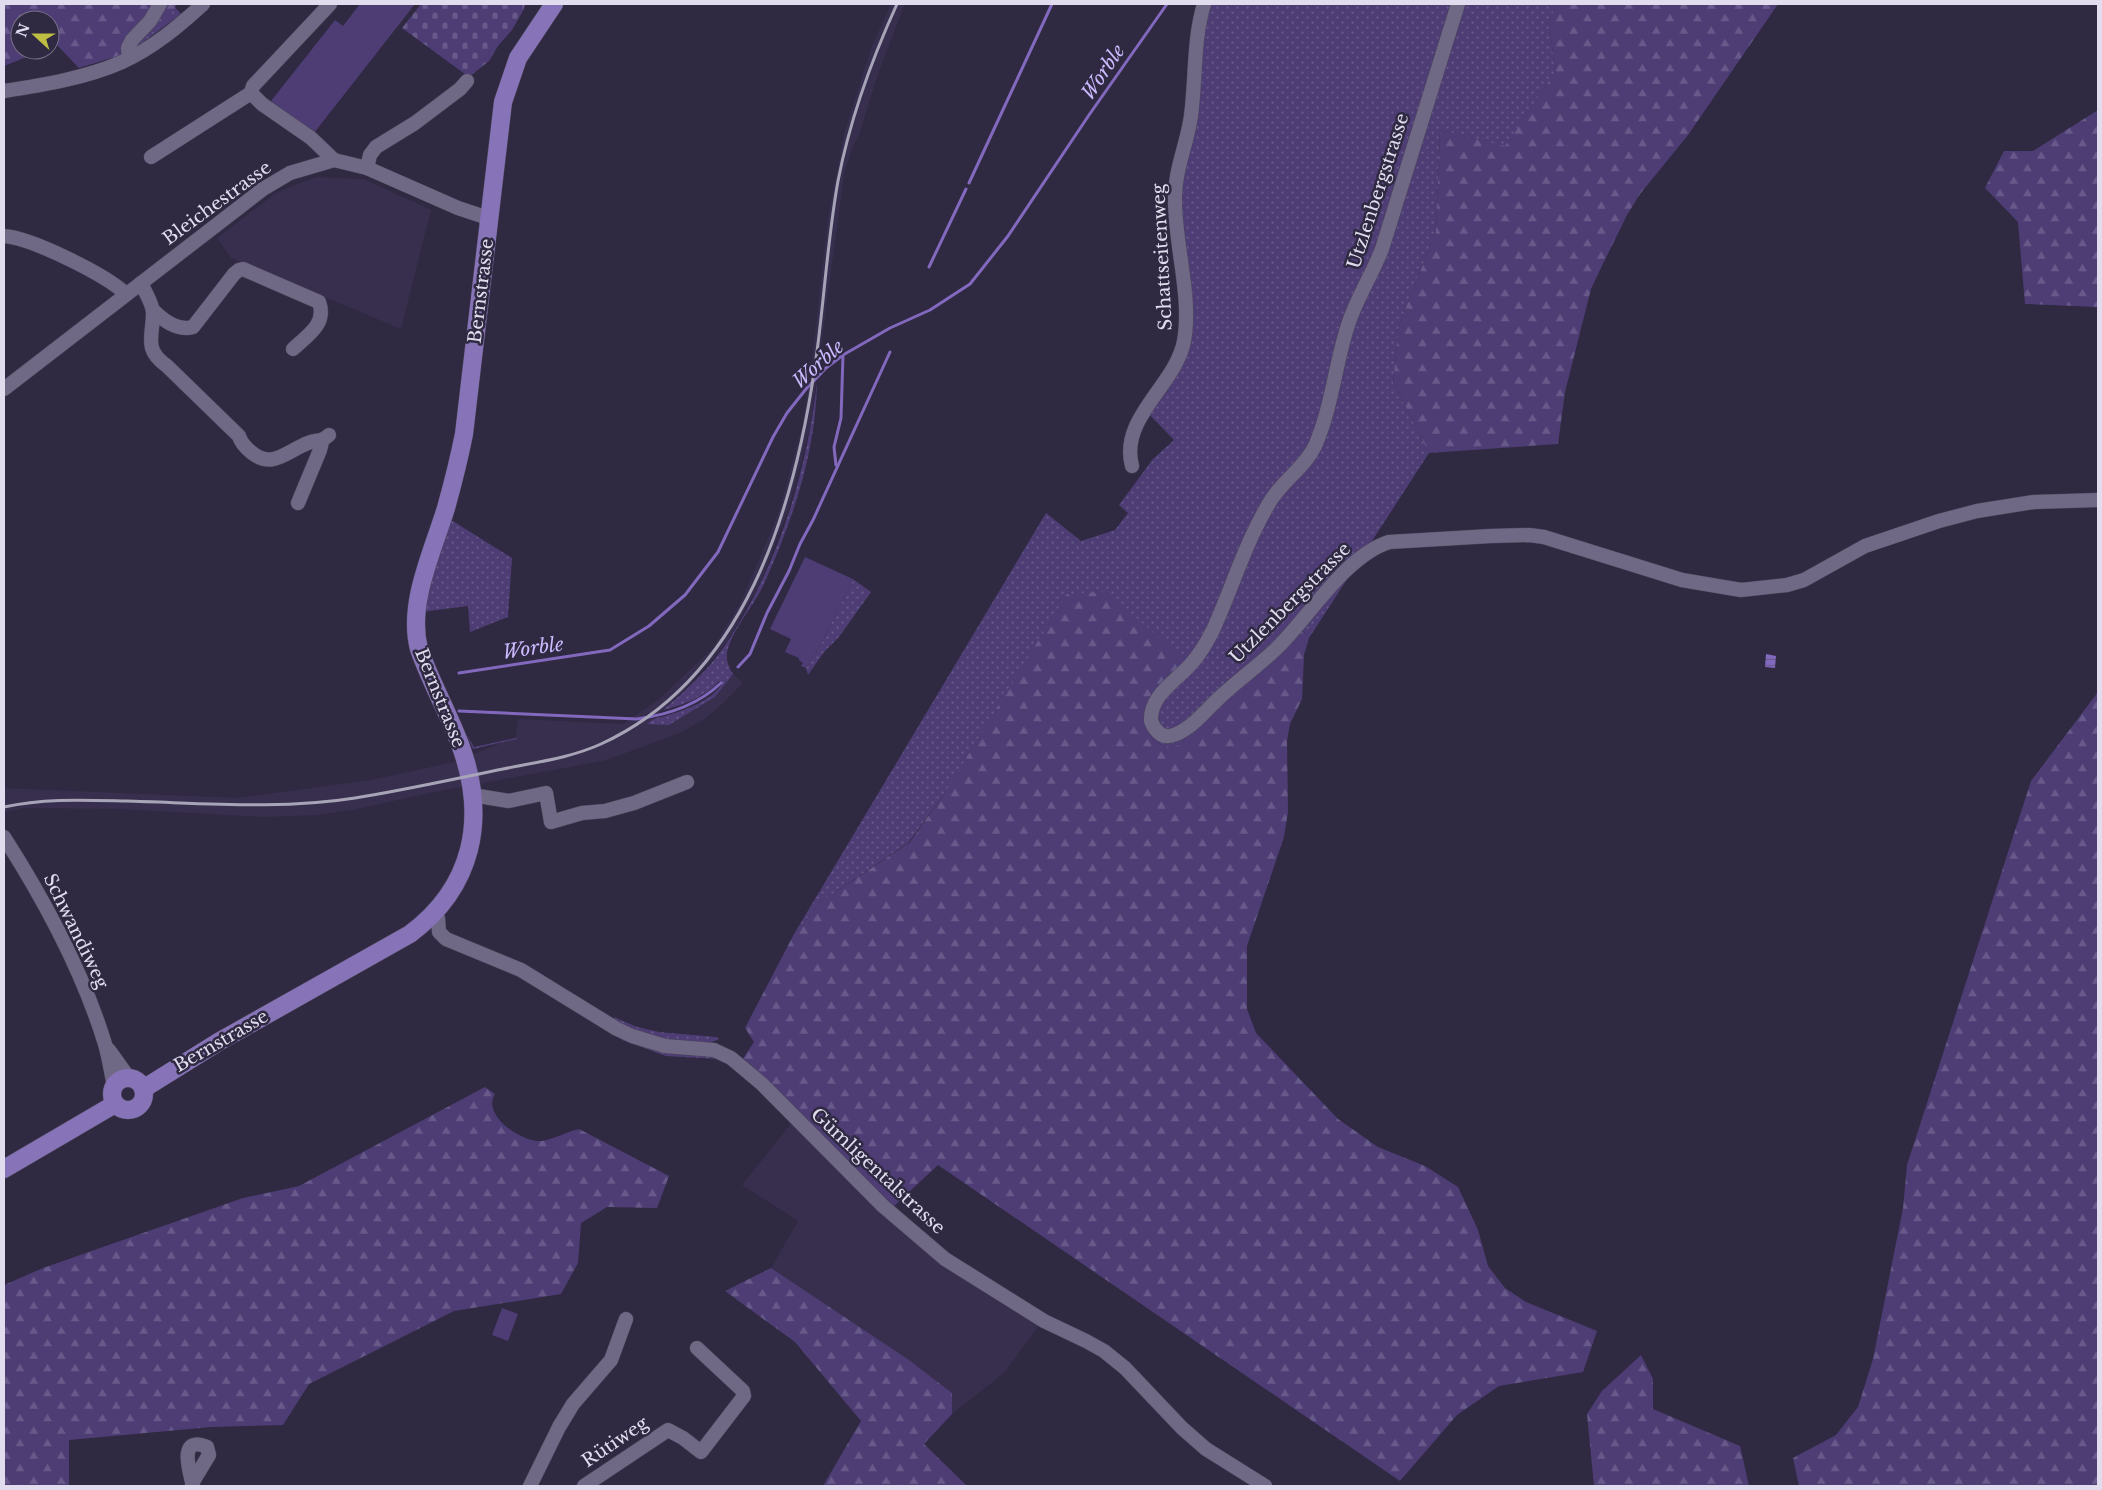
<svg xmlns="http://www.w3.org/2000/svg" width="2102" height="1490" viewBox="0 0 2102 1490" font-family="'Libre Baskerville',serif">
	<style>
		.built { fill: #382f4f }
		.grass { fill: url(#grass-dots) }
		.forest { fill: url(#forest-firs) }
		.cemetery { fill: url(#cemetery-stones) }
		.pitch { fill: #4e3d75 }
		.water { fill: url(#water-rules) }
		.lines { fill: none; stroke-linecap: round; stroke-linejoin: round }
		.stream { stroke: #8269be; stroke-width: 3 }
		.minor-casing { stroke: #4c465b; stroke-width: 15 }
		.major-casing { stroke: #4c465b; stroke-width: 19 }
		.minor { stroke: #706986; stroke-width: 14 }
		.major { stroke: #8773b7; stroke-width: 18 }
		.rail { stroke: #a8a4b7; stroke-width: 3 }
		.labels { text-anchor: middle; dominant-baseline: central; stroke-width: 5; stroke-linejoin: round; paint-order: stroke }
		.street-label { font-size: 18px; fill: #e1ddee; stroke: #2f2942 }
		.water-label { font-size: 19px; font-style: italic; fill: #cbbafe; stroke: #2f2942 }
	</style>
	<defs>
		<pattern id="grass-dots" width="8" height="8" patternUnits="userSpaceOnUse" patternTransform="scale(1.25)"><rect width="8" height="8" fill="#4e3d75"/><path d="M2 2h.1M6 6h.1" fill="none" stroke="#675989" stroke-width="1.8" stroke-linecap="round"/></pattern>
		<pattern id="forest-firs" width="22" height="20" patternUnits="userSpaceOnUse" patternTransform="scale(1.25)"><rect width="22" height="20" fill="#4e3d75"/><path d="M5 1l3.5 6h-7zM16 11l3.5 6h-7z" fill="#675989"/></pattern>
		<pattern id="cemetery-stones" width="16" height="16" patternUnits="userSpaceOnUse" patternTransform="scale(1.25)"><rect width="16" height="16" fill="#4e3d75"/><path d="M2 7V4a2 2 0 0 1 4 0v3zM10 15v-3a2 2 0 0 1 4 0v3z" fill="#675989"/></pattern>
		<pattern id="water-rules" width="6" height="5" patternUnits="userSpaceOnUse" patternTransform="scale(1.25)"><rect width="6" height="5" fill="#8269be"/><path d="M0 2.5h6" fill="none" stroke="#69598e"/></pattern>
	</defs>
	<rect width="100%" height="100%" fill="#2f2942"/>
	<g class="built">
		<polygon points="891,4 905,4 879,71 859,135 852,148 844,174 810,428 789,508 760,583 727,642 687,688 648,723 669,725 715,697 733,674 743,683 717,709 703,720 682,732 607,760 430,793 352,810 316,815 264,817 117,809 24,808 4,812 4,788 238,798 371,780 454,762 516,737 518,719 623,724 658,700 712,649 741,602 779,512 802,427 810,380 828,219 844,134 872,46"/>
		<polygon points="316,177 364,179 431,210 401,329 231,258 217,238 277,192"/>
		<polygon points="793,1121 837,1169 1040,1324 1004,1373 952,1414 951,1392 909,1360 771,1268 798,1221 742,1185"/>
	</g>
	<g class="grass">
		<polygon points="165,4 172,4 181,14 134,49"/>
		<polygon points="1204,4 1558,4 1549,20 1555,72 1505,147 1440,130 1436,232 1399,325 1393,382 1429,453 1309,638 1301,628 1179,745 1167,748 1152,739 1143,716 1161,691 946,791 909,842 821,902 794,934 1046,513 1081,541 1115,530 1128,513 1119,505 1153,459 1174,440 1145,410 1183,348 1176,220"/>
		<path d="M817,382C816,453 792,522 763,586C753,607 731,631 727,653C726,661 729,668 733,674L715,697L669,725L647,724C654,717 660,718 668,715C686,710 712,700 722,684L719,681C707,696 681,706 663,710C687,690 711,667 728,641C778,565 807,472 817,382Z"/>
		<polygon points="451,520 512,558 508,617 470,632 468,606 421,612"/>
		<polygon points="853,579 871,592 839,637 824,652 808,675 806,668 821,644"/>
		<polygon points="467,735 474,747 516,738 517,739 473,749"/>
		<path d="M614,1017L637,1027L659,1032L716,1037L719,1039C701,1049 657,1039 638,1033C629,1030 621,1024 614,1019Z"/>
		<polygon points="621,1038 705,1054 719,1059 666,1056 622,1040"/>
	</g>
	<g class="forest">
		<polygon points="4,4 153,4 146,19 123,45 121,55 79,68 57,45 50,48 50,20 20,20 20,50 44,50 4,66"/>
		<polygon points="167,4 177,4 166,22 146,37"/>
		<polygon points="1558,4 1778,4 1688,135 1640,194 1627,215 1599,272 1591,289 1565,392 1558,444 1429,453 1393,382 1399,325 1436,232 1440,130 1505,146 1555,72 1549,20"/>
		<polygon points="2098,110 2098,307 2025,304 2018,222 1985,188 2004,151 2033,151"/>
		<polygon points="1106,592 1191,665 1161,691 1143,716 1152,739 1167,748 1179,745 1300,627 1309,638 1304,655 1302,699 1290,724 1287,741 1288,812 1284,837 1247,946 1247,1009 1256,1033 1338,1119 1378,1147 1425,1166 1458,1187 1478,1230 1488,1266 1505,1288 1526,1302 1597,1331 1583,1372 1499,1386 1457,1415 1400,1481 938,1165 894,1206 742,1060 754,1042 745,1028 794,934 821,902 910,842 946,791 1067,594"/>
		<polygon points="2098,692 2098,1486 1799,1486 1793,1458 1836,1435 1858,1407 1873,1359 1903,1208 1907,1165 2031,781"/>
		<path d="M485,1087L495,1094C481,1115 522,1143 542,1141C554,1139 567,1132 579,1129L669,1176L657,1208L607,1207L581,1223L578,1263L561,1294L454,1311L309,1384L283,1425L211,1427L69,1440V1486H4V1285L43,1268L243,1198L299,1186Z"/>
		<polygon points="771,1268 909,1360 952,1393 952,1414 924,1444 967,1486 823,1486 861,1421 795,1342 725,1291"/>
		<polygon points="1641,1355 1653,1379 1653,1409 1740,1446 1749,1486 1594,1486 1587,1414 1602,1391"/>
	</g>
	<polygon class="cemetery" points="421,4 525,4 524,9 512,30 498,46 489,61 469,77 402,28"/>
	<g class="pitch">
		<polygon points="360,4 415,4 314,133 271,101 335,20 343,26"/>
		<polygon points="805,557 853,579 821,644 806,668 801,666 803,663 799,660 799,658 785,652 791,639 770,629"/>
		<polygon points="502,1308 518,1314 508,1341 492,1335"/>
	</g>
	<polygon class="water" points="1766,654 1776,656 1775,668 1765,667"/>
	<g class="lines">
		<g class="stream">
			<polyline points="969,183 1052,4"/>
			<polyline points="929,267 966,189"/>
			<polyline points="836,465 834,447 841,418 843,355"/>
			<polyline points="738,667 750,654 767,613 789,571 800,544 813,520 890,352"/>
			<polyline points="459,673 610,650 649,626 685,595 718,552 773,437 787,413 806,389 826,368 843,355 890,328 930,310 970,284 1008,236 1089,115 1167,4"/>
			<path d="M459,711L637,719C667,715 698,705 721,683"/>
		</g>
		<g class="minor-casing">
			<g id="minor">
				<polyline points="330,4 253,86 251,93 262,104 311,138 334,160"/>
				<path d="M1458,4L1382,249C1372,275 1356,299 1348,325C1335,365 1332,407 1315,446C1304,469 1280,482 1268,505C1245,544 1232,588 1213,630C1207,642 1200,654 1191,664C1175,682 1150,695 1151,721C1154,729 1161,738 1170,736C1189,732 1205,711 1218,699C1237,681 1258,666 1276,649C1309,617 1345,556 1389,542L1491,536L1529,535L1544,537L1682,580L1741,590L1787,585L1804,580L1865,546L1939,521L1977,511L2034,502L2098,500"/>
				<polyline points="129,58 128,48 132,40 150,21 160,4"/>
				<path d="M4,91C43,85 86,78 122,62C153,48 179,26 203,4"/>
				<polyline points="151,157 251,93"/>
				<polyline points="367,168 370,155 376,147 415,123 460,89 467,81"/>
				<path d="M4,236C32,238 106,275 126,294"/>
				<path d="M141,283C145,292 153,304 153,313C153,337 143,349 167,366L239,436C241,443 245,447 251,452C272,470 287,451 308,443C318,439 320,443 329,435"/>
				<path d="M154,311C164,321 178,331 193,327L234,274L239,270L243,269L319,302C327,324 308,335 293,349"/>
				<polyline points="4,389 263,189 290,173 334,160 367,168 458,208 491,219"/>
				<path d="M1132,466C1119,418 1176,385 1184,341C1192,298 1175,245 1175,201C1174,171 1187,145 1191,116C1196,79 1193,41 1204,4"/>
				<polyline points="298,503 320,450 322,442"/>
				<polyline points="472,795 509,801 546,793 551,822 582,813 605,811 634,803 687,782"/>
				<path d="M4,837C45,901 83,972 105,1044C109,1058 111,1072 114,1086"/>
				<polyline points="435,913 438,918 439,932 446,939 521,970 617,1029 632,1036 665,1046 714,1050 731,1058 762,1084 883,1206 945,1259 1044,1321 1086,1341 1104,1351 1125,1368 1182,1428 1206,1449 1265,1486"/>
				<polyline points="109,1050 129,1078"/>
				<path d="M192,1483L209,1455L207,1447C177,1434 190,1473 193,1486"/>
				<polyline points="530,1486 559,1427 573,1404 611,1360 626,1319"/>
				<polyline points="584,1486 668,1430 683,1438 701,1452 744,1396 743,1391 697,1348"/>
			</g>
		</g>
		<g class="major-casing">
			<g id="major">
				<circle cx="128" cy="1094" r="16"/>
				<path d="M143,1089L220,1041L410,934C473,887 487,819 461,747C449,714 431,683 419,649C407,604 433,551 446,508C453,483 459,459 464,434L503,102L518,58L554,4"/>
				<polyline points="4,1169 115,1104"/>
			</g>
		</g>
		<use href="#minor" class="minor"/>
		<use href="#major" class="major"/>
		<path class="rail" d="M4,807C44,798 85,800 126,801C202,803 280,810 355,798C405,790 454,779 503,769C537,762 570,758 601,744C745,678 794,510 815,366C824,305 827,242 838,181C850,119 871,61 897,4"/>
	</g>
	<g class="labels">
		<g class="street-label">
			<text transform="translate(1378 191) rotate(-72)">Utzlenbergstrasse</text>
			<text transform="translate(217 203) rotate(-36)">Bleichestrasse</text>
			<text transform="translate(1162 257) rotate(-93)">Schattseitenweg</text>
			<text transform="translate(481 291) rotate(-83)">Bernstrasse</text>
			<text transform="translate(1290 603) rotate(-45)">Utzlenbergstrasse</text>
			<text transform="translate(440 698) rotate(68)">Bernstrasse</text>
			<text transform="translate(76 931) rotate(64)">Schwandiweg</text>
			<text transform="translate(221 1041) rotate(-30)">Bernstrasse</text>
			<text transform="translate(878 1171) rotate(43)">Gümligentalstrasse</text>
			<text transform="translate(615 1442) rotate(-34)">Rütiweg</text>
		</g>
		<g class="water-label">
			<text transform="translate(1103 72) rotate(-56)">Worble</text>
			<text transform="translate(818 364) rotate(-42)">Worble</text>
			<text transform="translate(533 648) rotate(-8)">Worble</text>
		</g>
	</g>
	<rect width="2102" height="1490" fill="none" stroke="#e1ddee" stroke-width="10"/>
	<g transform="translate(35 35) rotate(291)"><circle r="24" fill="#2f2942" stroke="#767187"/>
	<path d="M0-4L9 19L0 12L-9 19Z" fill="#bebf42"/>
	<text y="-8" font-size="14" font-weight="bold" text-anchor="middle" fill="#e1ddee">N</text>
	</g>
</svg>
